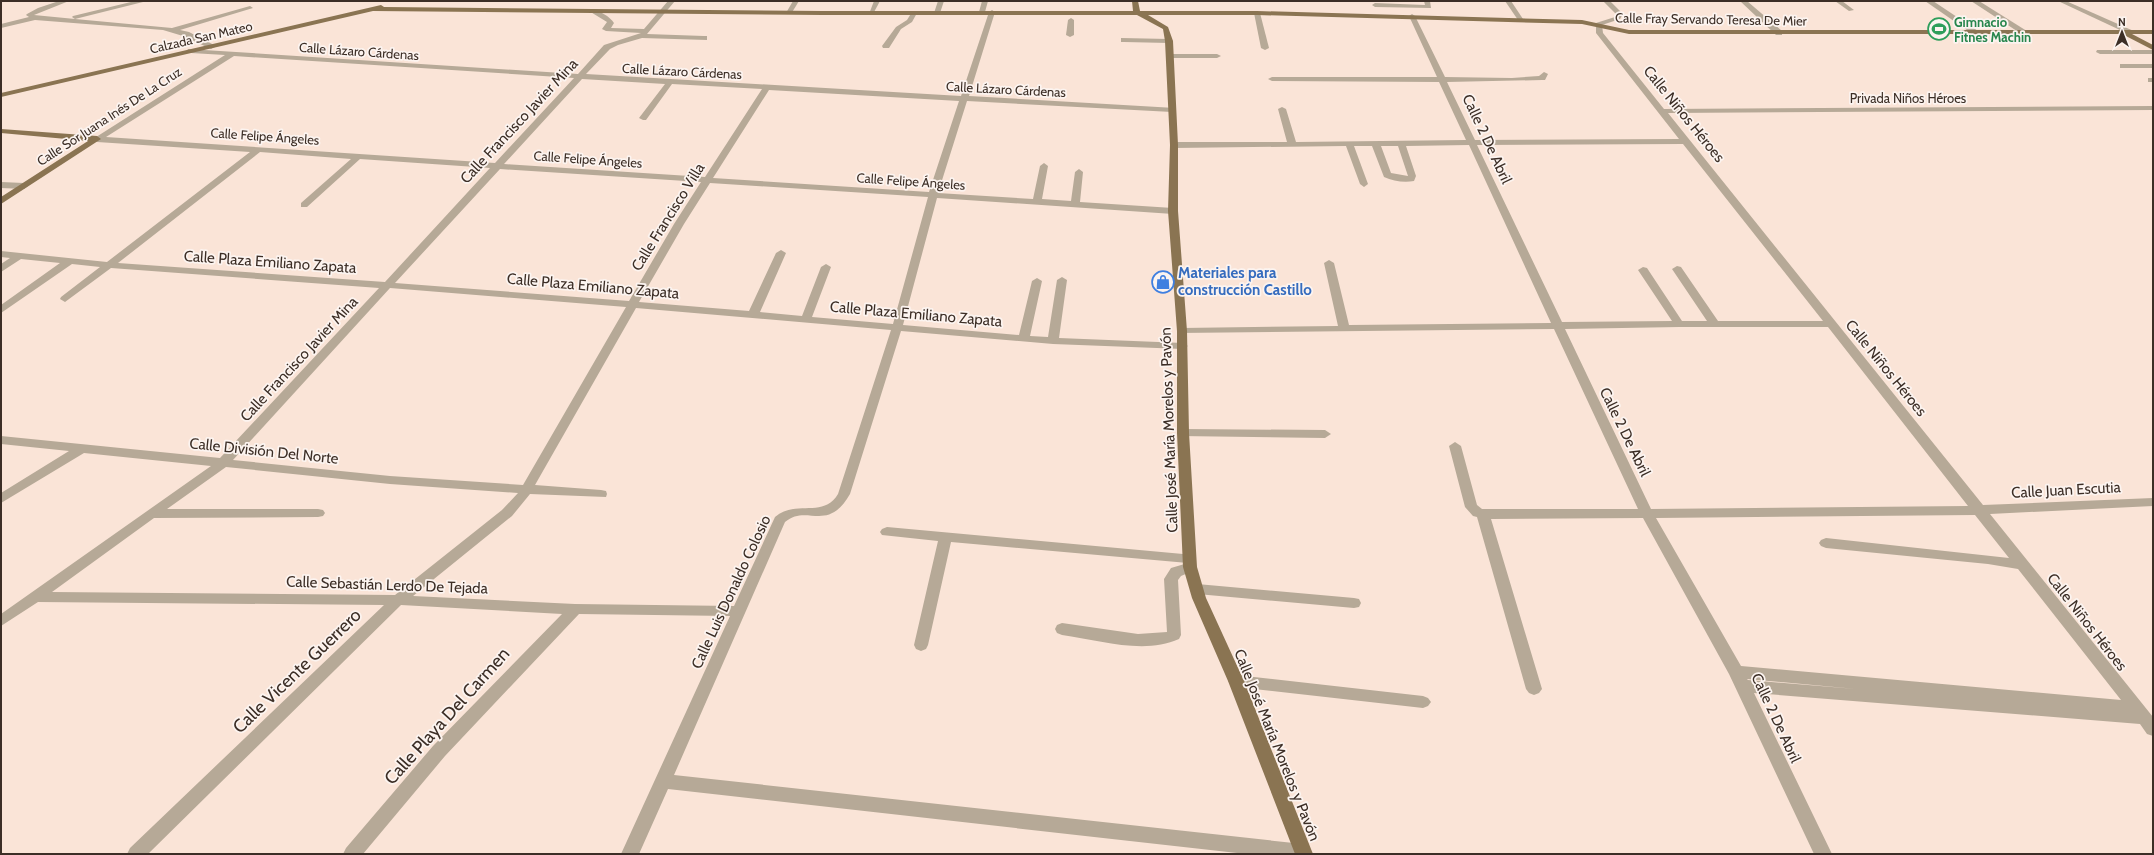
<svg xmlns="http://www.w3.org/2000/svg" width="2154" height="855" viewBox="0 0 2154 855" font-family="Cabin,sans-serif">
	<style>
		.lines { fill: none; stroke-linecap: round; stroke-linejoin: round }
		.minor { fill: #b6a997; fill-rule: evenodd }
		.major { fill: #8a7452; fill-rule: evenodd }
		.labels { text-anchor: middle; dominant-baseline: central; stroke-width: 3.5; stroke-linejoin: round; paint-order: stroke }
		.far-street-label { font-size: 13px; fill: #3c2e26; stroke: #fcf4f0 }
		.far-leisure-label { font-size: 13px; font-weight: bold; fill: #27864d; stroke: #fcf4f0; text-anchor: start }
		.street-label { font-size: 15px; fill: #3c2e26; stroke: #fcf4f0 }
		.shop-label { font-size: 15px; font-weight: bold; fill: #366cbe; stroke: #fcf4f0; text-anchor: start }
		.near-street-label { font-size: 18px; fill: #3c2e26; stroke: #fcf4f0 }
	</style>
	<rect width="100%" height="100%" fill="#fae4d7"/>
	<g class="lines">
		<g class="minor">
			<polygon points="59,1 69,1 34,15 75,19 72,17 73,16 135,1 147,1 75,19 172,28 250,6 253,8 180,30 189,32 214,45 215,47 211,49 183,36 163,30 35,20 1,28 1,24 29,17 26,15 27,14 38,8"/>
			<path d="M668,1H675L647,34L704,36H707V40L642,38L618,45L610,49L586,74L961,96L989,12L992,10L995,12L969,96L1175,108V112H1172L967,101L938,193L1033,199L1040,166L1044,163L1048,166L1042,199L1071,201L1075,172L1079,169L1083,172L1080,202L1173,208L1178,211L1173,214L937,198L903,325L1019,335L1032,281L1037,278L1042,281L1030,336L1048,337L1057,280L1062,277L1067,280L1059,338L1183,343L1188,346L1183,349L1053,344L901,331L850,494C827,534 807,503 785,522L674,775L1303,844L1309,846L1311,854H1246L668,789L639,854H621L730,616L579,614L445,756L363,854H343L346,848L433,746L562,614L401,605L148,854H127L130,848L384,605L38,602L1,626V614L211,466L84,453L1,503V493L69,451L1,444V436L220,458L379,288L111,268L65,302L60,299L61,297L100,267L72,264L1,313V305L60,263L21,259L1,272V264L10,258L1,257V251L107,262L250,152L97,142L93,139L225,55L191,53L187,51L188,49L578,74L604,45L641,33L606,31L602,29L607,22L589,11V9C596,8 611,17 614,23L611,28L644,29ZM234,56L574,78L495,163L106,137ZM582,79L665,84L639,118L643,120H646L672,84L762,89L705,177L504,164ZM769,90L959,101L929,192L713,178ZM260,152L351,159L301,203V207H307L360,159L490,168L385,282L118,263ZM500,169L701,182L674,224L629,301L395,283ZM710,183L928,197L893,324L812,317L831,267L826,264L821,267L802,316L760,312L786,253L781,250L776,253L749,311L639,302L684,224ZM390,288L626,307L523,485L390,476L233,460ZM636,308L891,330L838,494C823,519 796,499 775,517L734,606L575,604L413,596L512,516L530,494L606,497L607,494L606,491L601,490L535,485ZM226,467L390,484L518,493L502,510L395,595L52,592L154,518L318,517L323,516L325,513L323,510L318,509H167Z"/>
			<polygon points="793,1 799,1 791,14 787,14 786,13"/>
			<polygon points="874,1 880,1 873,14 869,14"/>
			<polygon points="938,1 944,1 940,13 937,15 934,13"/>
			<polygon points="982,1 988,1 985,12 982,14 979,12"/>
			<polygon points="1424,1 1430,1 1431,8 1375,7 1372,5 1375,3 1425,5"/>
			<polygon points="1505,1 1511,1 1523,19 1522,20 1518,20"/>
			<path d="M1603,1H1610L1623,14L1620,19L1602,25L1603,33L1664,109L2153,106V110L1668,113L1983,505L2153,498V506L1990,514L2153,717V736L2147,734L2140,724L1754,693L1832,854H1814L1729,674L1643,518L1491,519L1542,689L1539,693L1534,695L1529,693L1526,689L1477,517L1473,516L1465,507L1449,446L1455,442L1461,446L1477,505L1482,509H1638L1554,329L1178,333L1177,331L1182,328L1338,326L1324,263L1329,260L1334,263L1349,325L1551,323L1469,145L1406,146L1416,176L1414,181C1404,183 1393,181 1384,177L1372,146H1354L1368,184L1364,187L1360,184L1346,146L1174,148L1170,145L1174,142H1287L1278,109L1282,107L1286,109L1296,142L1466,140L1439,82L1272,81L1268,79L1272,77H1437L1409,16L1412,14L1415,16L1445,77L1512,78L1539,76L1544,72L1548,74L1545,80H1542L1447,82L1475,140L1679,139L1596,33V23L1615,17L1616,14ZM1683,144L1823,321H1718L1681,267L1677,266L1672,269L1707,321H1682L1647,268L1643,267L1638,270L1672,321L1562,322L1477,145ZM1381,146H1398L1408,176L1391,173ZM1679,327H1828L1968,506L1651,509L1565,329ZM1975,515L2009,558L1826,538L1821,540L1819,543L1821,546L1826,548L1988,564L2018,569L2121,700L1741,666L1656,518ZM1747,679L1856,689L1748,680Z"/>
			<polygon points="1740,1 1747,1 1782,31 1782,35 1776,35"/>
			<polygon points="1835,1 1842,1 1854,10 1849,11"/>
			<polygon points="1925,1 1933,1 1981,33 1974,35"/>
			<polygon points="1971,1 1979,1 2030,33 2023,35"/>
			<polygon points="2058,1 2066,1 2136,32 2132,34 2120,30"/>
			<polygon points="1257,11 1260,13 1269,48 1265,50 1261,48 1254,13"/>
			<polygon points="912,12 917,13 912,22 901,29 889,48 883,48 882,46 896,27 907,20"/>
			<polygon points="1071,18 1074,20 1074,35 1070,37 1066,35 1068,20"/>
			<polygon points="1121,38 1169,39 1173,41 1169,43 1124,42 1121,42"/>
			<polygon points="2097,50 2153,50 2153,54 2100,54 2096,52"/>
			<polygon points="1167,54 1217,54 1221,56 1217,58 1167,58"/>
			<rect x="2120" y="64" width="33" height="4"/>
			<rect x="2148" y="78" width="5" height="4"/>
			<polygon points="1,182 24,183 28,186 24,189 1,188"/>
			<polygon points="1183,429 1325,430 1331,434 1325,438 1179,436 1177,433"/>
			<path d="M887,527L1194,555L1196,558L1191,562L1195,564L1197,567L1195,570L1181,576L1178,580L1181,635L1179,639C1144,655 1099,640 1062,635L1057,633L1055,629L1057,625L1062,623L1138,634L1167,632L1164,579L1171,568L1188,563L951,542L928,645L926,649L921,651L916,649L914,645L938,541L882,535L880,532L882,529Z"/>
			<polygon points="1197,584 1354,598 1359,599 1361,603 1359,607 1354,608 1197,594 1192,593 1190,589 1192,585"/>
			<polygon points="1236,675 1423,696 1428,698 1431,702 1428,706 1423,708 1236,687 1231,685 1228,681 1231,677"/>
		</g>
		<g class="major">
			<polygon points="1132,1 1138,1 1140,11 1257,11 1582,20 1629,30 2153,30 2153,34 2132,34 2153,45 2153,50 2122,34 1629,34 1582,24 1257,15 1148,15 1168,27 1173,41 1178,145 1178,211 1187,331 1189,433 1197,567 1206,598 1244,681 1313,854 1295,854 1228,681 1192,598 1183,567 1177,433 1177,331 1168,211 1170,145 1165,41 1163,29 1137,15 823,15 373,11 1,97 1,93 381,5 384,7 823,11 1133,11"/>
			<polygon points="1,129 97,136 101,139 1,204 1,197 88,141 1,133"/>
		</g>
	</g>
	<defs>
		<g id="stadium-ring" transform="scale(1.15)"><circle r="9.5" fill="#fcf4f0" stroke="#2e9e5b" stroke-width="1.5"/><path d="M0-5a6.5 5 0 1 0 0 10a6.5 5 0 1 0 0-10ZM-3.5-1.8h7v3.6h-7Z" fill="#2e9e5b"/></g>
		<g id="shop-ring" transform="scale(1.15)"><circle r="9.5" fill="#fcf4f0" stroke="#3f7fe0" stroke-width="1.5"/><path d="M-5-2.5h2.3a2.7 3.5 0 0 1 5.4 0H5L5.5 6h-11ZM-1.5-2.5h3a1.5 2.3 0 0 0-3 0Z" fill="#3f7fe0"/></g>
	</defs>
	<g fill-rule="evenodd">
		<use href="#stadium-ring" x="1939" y="29"/>
		<use href="#shop-ring" x="1163" y="282"/>
	</g>
	<g class="labels">
		<g class="far-street-label">
			<text transform="translate(1711 19) rotate(1)">Calle Fray Servando Teresa De Mier</text>
			<text transform="translate(201 37) rotate(-13)">Calzada San Mateo</text>
			<text transform="translate(359 51) rotate(4)">Calle Lázaro Cárdenas</text>
			<text transform="translate(682 71) rotate(3)">Calle Lázaro Cárdenas</text>
			<text transform="translate(1006 89) rotate(3)">Calle Lázaro Cárdenas</text>
			<text x="1908" y="98">Privada Niños Héroes</text>
			<text transform="translate(109 116) rotate(-33)">Calle Sor Juana Inés De La Cruz</text>
			<text transform="translate(265 136) rotate(4)">Calle Felipe Ángeles</text>
			<text transform="translate(588 159) rotate(4)">Calle Felipe Ángeles</text>
			<text transform="translate(911 181) rotate(4)">Calle Felipe Ángeles</text>
		</g>
		<g class="far-leisure-label">
			<text x="1954" y="22">Gimnacio<tspan x="1954" dy="15">Fitnes Machin</tspan></text>
		</g>
		<g class="street-label">
			<text transform="translate(1684 114) rotate(51)">Calle Niños Héroes</text>
			<text transform="translate(519 121) rotate(-47)">Calle Francisco Javier Mina</text>
			<text transform="translate(1487 139) rotate(65)">Calle 2 De Abril</text>
			<text transform="translate(668 217) rotate(-58)">Calle Francisco Villa</text>
			<text transform="translate(270 262) rotate(4)">Calle Plaza Emiliano Zapata</text>
			<text transform="translate(593 286) rotate(5)">Calle Plaza Emiliano Zapata</text>
			<text transform="translate(916 314) rotate(5)">Calle Plaza Emiliano Zapata</text>
			<text transform="translate(299 359) rotate(-47)">Calle Francisco Javier Mina</text>
			<text transform="translate(1886 368) rotate(51)">Calle Niños Héroes</text>
			<text transform="translate(1169 430) rotate(-92)">Calle José María Morelos y Pavón</text>
			<text transform="translate(1625 432) rotate(64)">Calle 2 De Abril</text>
			<text transform="translate(264 451) rotate(6)">Calle División Del Norte</text>
			<text transform="translate(2066 490) rotate(-3)">Calle Juan Escutia</text>
			<text transform="translate(387 585) rotate(2)">Calle Sebastián Lerdo De Tejada</text>
			<text transform="translate(731 592) rotate(-65)">Calle Luis Donaldo Colosio</text>
			<text transform="translate(2087 622) rotate(52)">Calle Niños Héroes</text>
			<text transform="translate(1776 718) rotate(65)">Calle 2 De Abril</text>
			<text transform="translate(1277 745) rotate(68)">Calle José María Morelos y Pavón</text>
		</g>
		<g class="shop-label">
			<text x="1178" y="273">Materiales para<tspan x="1178" dy="17">construcción Castillo</tspan></text>
		</g>
		<g class="near-street-label">
			<text transform="translate(297 671) rotate(-44)">Calle Vicente Guerrero</text>
			<text transform="translate(447 716) rotate(-48)">Calle Playa Del Carmen</text>
		</g>
	</g>
	<rect width="2154" height="855" fill="none" stroke="#3c2e26" stroke-width="4"/>
	<g transform="translate(2122 32)" stroke="#fcf4f0" stroke-width="3" paint-order="stroke">
	<path d="M0-3L7 15L0 10L-7 15Z" fill="#3c2e26"/>
	<text y="-6" font-size="11" font-weight="bold" text-anchor="middle" fill="#3c2e26">N</text>
	</g>
</svg>
